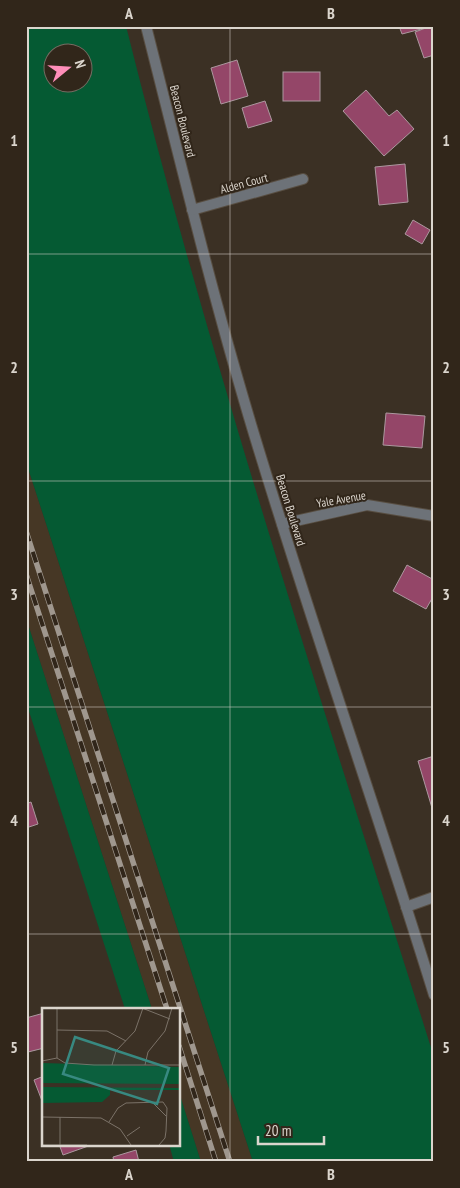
<svg xmlns="http://www.w3.org/2000/svg" width="460" height="1188" viewBox="0 0 460 1188" font-family="'PT Sans Narrow',sans-serif">
	<style>
		.built { fill: #463725 }
		.green { fill: #055a33; fill-rule: evenodd }
		.building { fill: #944668; stroke: #ac989f }
		.lines { fill: none; stroke-linecap: round; stroke-linejoin: round }
		.minor-casing { stroke: #584e42; stroke-width: 12 }
		.minor { stroke: #6d7278; stroke-width: 10 }
		.rail-casing { stroke: #9f978e; stroke-width: 5.5 }
		.rail { stroke: #31261a; stroke-width: 4; stroke-dasharray: 11; stroke-linecap: butt }
		.grid { fill: none; stroke: #dbd5cd; stroke-width: 1; stroke-opacity: 0.55 }
		.labels { text-anchor: middle; dominant-baseline: central; stroke-width: 4; stroke-linejoin: round; paint-order: stroke }
		.street-label { font-size: 12px; fill: #dbd5cd; stroke: #31261a }
		.inset-road { fill: none; stroke: #7b7268; stroke-width: 1 }
		.view { fill: #388981; fill-opacity: 0.15; stroke: #388981; stroke-width: 2.5 }
		.inset-edge { fill: none; stroke: #dbd5cd; stroke-width: 2.5 }
		.neatline { fill: none; stroke: #dbd5cd; stroke-width: 2 }
		.grid-label { font-size: 16px; text-anchor: middle; font-weight: bold; fill: #dbd5cd }
	</style>
	<rect width="100%" height="100%" fill="#3b3024"/>
	<polygon class="built" points="26,462 253,1162 201,1162 179,1092 179,1009 152,1009 26,618"/>
	<g class="green">
		<path d="M26,26H126C213,374 326,715 434,1057V1162H253L26,462ZM52,52H82V82H52Z"/>
		<polygon points="26,618 152,1009 125,1009 26,702"/>
		<polygon points="179,1092 201,1162 174,1162 169,1144 179,1144"/>
	</g>
	<g class="building">
		<polygon points="399,26 425,26 425,28 402,34"/>
		<polygon points="431,26 434,26 434,55 424,58 415,32"/>
		<polygon points="237,60 248,96 221,104 211,68"/>
		<rect x="283" y="72" width="37" height="29"/>
		<polygon points="366,90 389,116 397,110 414,129 384,156 343,111"/>
		<polygon points="265,101 272,121 248,128 242,108"/>
		<polygon points="405,164 408,202 379,205 375,167"/>
		<polygon points="413,220 430,230 422,244 405,234"/>
		<polygon points="386,413 425,416 422,448 383,445"/>
		<polygon points="407,565 434,580 434,595 426,609 393,591"/>
		<polygon points="434,756 434,808 432,808 418,761"/>
		<polygon points="31,802 38,824 26,828 26,804"/>
		<polygon points="44,1013 44,1048 28,1052 26,1045 26,1018"/>
		<polygon points="44,1076 44,1106 34,1080"/>
		<polygon points="59,1144 94,1144 63,1155"/>
		<polygon points="136,1150 139,1162 114,1162 113,1157"/>
	</g>
	<g class="lines">
		<g class="minor-casing">
			<g id="minor">
				<path d="M146,26C179,156 210,286 248,414C306,609 374,801 434,995"/>
				<polyline points="192,210 303,179"/>
				<polyline points="282,524 367,505 434,516"/>
				<polyline points="406,907 434,897"/>
			</g>
		</g>
		<use href="#minor" class="minor"/>
		<g class="rail-casing">
			<g id="rail">
				<polyline points="26,531 230,1162"/>
				<polyline points="26,574 167,1009"/>
				<polyline points="179,1046 216,1162"/>
			</g>
		</g>
		<use href="#rail" class="rail"/>
	</g>
	<path class="grid" d="M230,26V1162M26,254H434M26,481H434M26,707H434M26,934H434"/>
	<g class="labels">
		<g class="street-label">
			<text transform="translate(183 121) rotate(76)">Beacon Boulevard</text>
			<text transform="translate(244 183) rotate(-15)">Alden Court</text>
			<text transform="translate(341 499) rotate(-10)">Yale Avenue</text>
			<text transform="translate(291 510) rotate(73)">Beacon Boulevard</text>
		</g>
	</g>
	<g transform="translate(42 1008)">
		<rect width="138" height="138" fill="#3b3024"/>
		<path d="M0,55L137,59V76L0,75ZM0,79L137,80L138,82H68V87L60,94L0,95Z" fill="#055a33"/>
		<path class="inset-road" d="M100,0L128,11M15,22L65,23L84,33M15,50V0M0,53L15,50L23,55L52,57H138M70,57L74,43L93,23L101,0M103,57L106,44L123,23L130,0M111,95L124,108M0,109L59,110L78,121L89,137M67,114L76,100L84,95L121,94L125,100L124,123L123,130L117,137M85,128L98,119M0,137H45M18,137V109"/>
		<path class="view" d="M33,29L127,60L115,96L21,66Z"/>
		<rect width="138" height="138" class="inset-edge"/>
	</g>
	<rect width="460" height="1188" fill="none" stroke="#31261a" stroke-width="55"/>
	<g transform="translate(68 68) rotate(72)"><circle r="24" fill="#31261a" stroke="#756c62"/>
	<path d="M0-4L9 19L0 12L-9 19Z" fill="#ff8eb9"/>
	<text y="-8" font-size="14" font-weight="bold" text-anchor="middle" fill="#dbd5cd">N</text>
	</g>
	<path d="M258 1136v8h66v-8" fill="none" stroke="#dbd5cd" stroke-width="2.5"/>
	<text x="265" y="1136" font-size="15" fill="#dbd5cd" stroke="#31261a" stroke-width="4" paint-order="stroke">20 m</text>
	<rect x="28" y="28" width="404" height="1132" class="neatline"/>
	<g class="grid-label">
		<text x="129" y="19">A</text>
		<text x="331" y="19">B</text>
		<text x="14" y="146">1</text>
		<text x="446" y="146">1</text>
		<text x="14" y="373">2</text>
		<text x="446" y="373">2</text>
		<text x="14" y="600">3</text>
		<text x="446" y="600">3</text>
		<text x="14" y="826">4</text>
		<text x="446" y="826">4</text>
		<text x="14" y="1053">5</text>
		<text x="446" y="1053">5</text>
		<text x="129" y="1180">A</text>
		<text x="331" y="1180">B</text>
	</g>
</svg>
